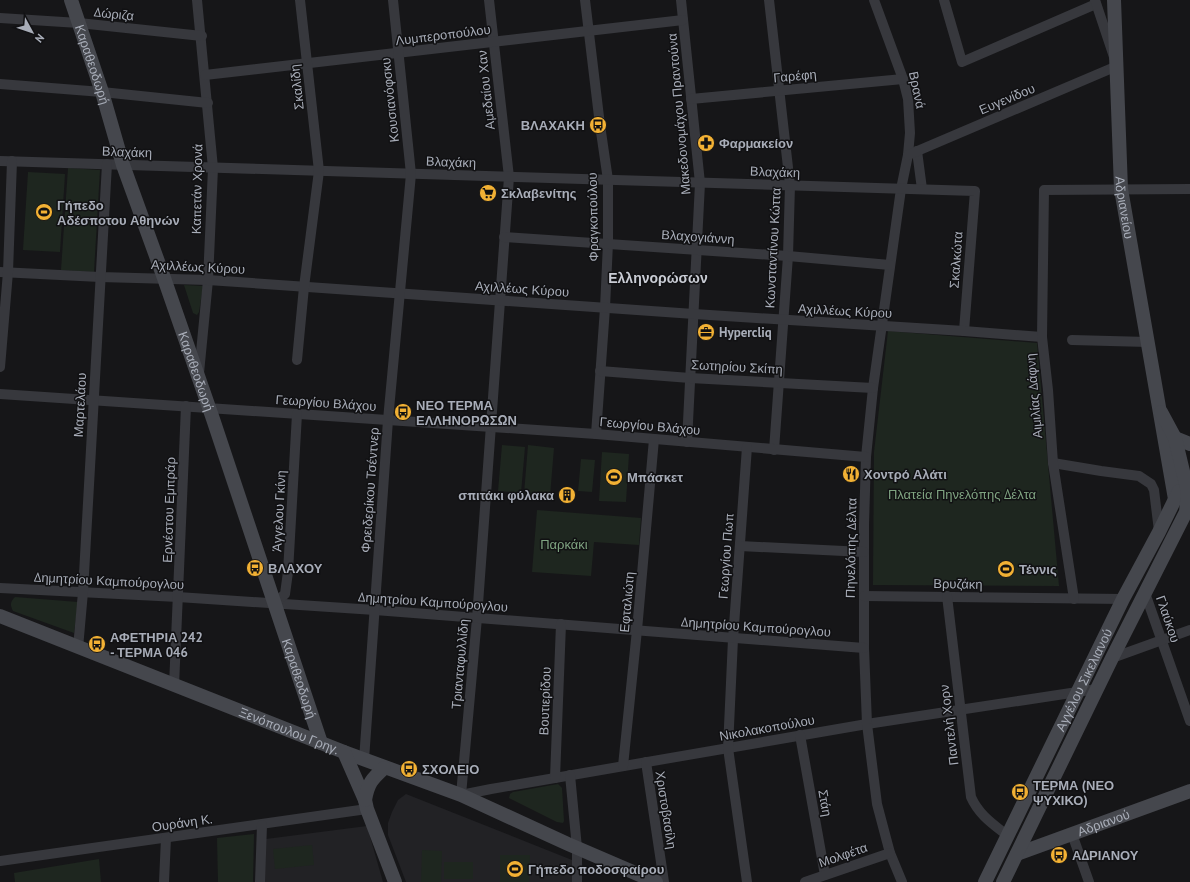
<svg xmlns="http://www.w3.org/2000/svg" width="1190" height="882" viewBox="0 0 1190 882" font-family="'PT Sans',sans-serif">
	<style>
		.built { fill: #222225 }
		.green { fill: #1e261f }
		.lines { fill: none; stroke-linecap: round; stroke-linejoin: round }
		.street { stroke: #37383d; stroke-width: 10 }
		.secondary { stroke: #45474d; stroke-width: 14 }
		.labels { text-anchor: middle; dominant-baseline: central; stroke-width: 3; stroke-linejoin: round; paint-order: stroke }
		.street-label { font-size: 13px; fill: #a8adb8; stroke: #111113 }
		.poi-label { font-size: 13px; font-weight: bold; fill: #a8adb8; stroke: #111113; text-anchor: start }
		.park-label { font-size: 13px; fill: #7fa381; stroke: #111113 }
		.neighbourhood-label { font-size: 14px; font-weight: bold; fill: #c9ccd4; stroke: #111113 }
	</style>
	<rect width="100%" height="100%" fill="#161618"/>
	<g class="built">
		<polygon points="406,794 572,860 572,882 406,882 388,835 388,823 392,812 398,800"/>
		<polygon points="367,826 383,882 264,882 266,839"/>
	</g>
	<g class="green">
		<polygon points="68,168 100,170 94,272 61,270"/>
		<polygon points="28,172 65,174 60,252 23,250"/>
		<polygon points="184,285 203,286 199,312 197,315 193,313"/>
		<polygon points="888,331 1037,343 1059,586 873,585 874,452"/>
		<polygon points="502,445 525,447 521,493 498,491"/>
		<polygon points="528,445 554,448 550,496 524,494"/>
		<polygon points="602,452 629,454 626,502 599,501"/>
		<polygon points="581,459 595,460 592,492 578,491"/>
		<polygon points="537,510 641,518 639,545 594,542 591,576 532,572"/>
		<path d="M15,597L78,602L74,633L13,611C10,605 10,602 15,597Z"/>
		<polygon points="558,784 562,788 564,821 563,823 557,822 509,798 510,794 513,792"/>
		<polygon points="254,834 253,882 218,882 217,838"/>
		<polygon points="312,845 314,865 275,869 273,849"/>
		<polygon points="422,850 442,851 441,882 421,882"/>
		<polygon points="500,855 530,855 529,882 500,882"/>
		<polygon points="99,859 101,882 15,882 14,873"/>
		<rect x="444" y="862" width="29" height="17"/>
	</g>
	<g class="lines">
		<g class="street">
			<polyline points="197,0 213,168 208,280 199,373"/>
			<polyline points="489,0 509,177 477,618 461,795 491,789 867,724 1097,689"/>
			<polyline points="585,0 600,125 608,180 608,243 605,308 596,434"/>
			<polyline points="681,0 700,183 687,442"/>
			<polyline points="769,0 790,185 788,256 774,450"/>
			<polyline points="874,0 903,79 908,99 910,133 908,155 901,189 873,388 866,457 864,525 864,648 867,724 877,804 890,853 902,882"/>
			<polyline points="944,0 962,62 1096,4"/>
			<polyline points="0,18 79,23 202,36"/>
			<polyline points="205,75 683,20"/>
			<polyline points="0,84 102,92 208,103"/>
			<polyline points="691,99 903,79"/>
			<polyline points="917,151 922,189"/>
			<polyline points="908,155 1117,66 1095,0"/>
			<polyline points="0,161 975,191 964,331"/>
			<polyline points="504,237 788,256 890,265"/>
			<polyline points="0,272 100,277 208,280 694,314 964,331 1042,337"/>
			<polyline points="1072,340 1148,342"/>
			<polyline points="297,360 304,287 319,171 300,0"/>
			<polyline points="0,367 8,272 12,161"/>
			<polyline points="600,371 690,378 873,388"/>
			<polyline points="0,394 596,434 866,457"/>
			<polyline points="747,447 733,639 728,748 747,882"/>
			<polyline points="1053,463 1101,471 1139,476 1151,484 1154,490 1159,531"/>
			<polyline points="740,546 864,552"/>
			<polyline points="0,588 178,597 375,610 864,648"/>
			<polyline points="1145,593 1190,721"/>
			<polyline points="864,596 1123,599"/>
			<path d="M947,596L971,797C979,815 993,824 1008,836"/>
			<polyline points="1074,599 1053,463 1048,390 1042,337 1044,190 1190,189"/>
			<polyline points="274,604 285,594 288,572 297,414"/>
			<polyline points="78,648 83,592 107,164"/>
			<polyline points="1112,658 1190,630"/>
			<polyline points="174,686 186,406"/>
			<polyline points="800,735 825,875"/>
			<polyline points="364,760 388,420 411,174 393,0"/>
			<polyline points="646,762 664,882"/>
			<polyline points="623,766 637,630 654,439"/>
			<polyline points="570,775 577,848 577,882"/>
			<polyline points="555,778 561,624"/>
			<polyline points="1072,834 1089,882"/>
			<polyline points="0,861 367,809"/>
			<polyline points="164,882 166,838"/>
			<polyline points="260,882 262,825"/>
			<polyline points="805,882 890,853"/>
		</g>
		<g class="secondary">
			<path id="s1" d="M71,0L102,92L123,165L164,278L213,419L321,743"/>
			<path id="s2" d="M1114,0L1121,189L1175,499"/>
			<polyline points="1175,438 1190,444"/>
			<path id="s3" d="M0,616L344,752L461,795L568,844L656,882"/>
			<polyline points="344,752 365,800 367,809 395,882"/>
			<path d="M365,800C368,783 372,779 384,768"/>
			<path id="s4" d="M1017,854L1190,791"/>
			<path id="s5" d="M985,882L1123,599L1159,532L1179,491"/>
			<polyline points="1003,882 1112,658 1186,512 1188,492 1175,438 1161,412"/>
		</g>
	</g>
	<defs>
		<g id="bus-disc" transform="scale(0.9)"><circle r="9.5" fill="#f2b134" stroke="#111113"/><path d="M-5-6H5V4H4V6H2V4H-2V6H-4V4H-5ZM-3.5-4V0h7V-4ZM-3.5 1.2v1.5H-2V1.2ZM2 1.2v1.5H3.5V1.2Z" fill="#111"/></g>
		<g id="pharmacy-disc" transform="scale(0.9)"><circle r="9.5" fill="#f2b134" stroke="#111113"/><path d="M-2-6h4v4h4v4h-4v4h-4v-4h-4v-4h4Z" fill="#111"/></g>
		<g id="supermarket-disc" transform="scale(0.9)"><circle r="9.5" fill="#f2b134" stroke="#111113"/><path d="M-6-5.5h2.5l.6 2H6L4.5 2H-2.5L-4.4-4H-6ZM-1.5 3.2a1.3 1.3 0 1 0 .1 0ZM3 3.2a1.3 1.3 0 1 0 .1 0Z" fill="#111"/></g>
		<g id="stadium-disc" transform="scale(0.9)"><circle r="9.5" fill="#f2b134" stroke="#111113"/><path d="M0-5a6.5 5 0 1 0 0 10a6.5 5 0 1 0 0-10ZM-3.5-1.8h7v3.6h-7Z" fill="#111"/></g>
		<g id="office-disc" transform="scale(0.9)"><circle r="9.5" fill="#f2b134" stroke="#111113"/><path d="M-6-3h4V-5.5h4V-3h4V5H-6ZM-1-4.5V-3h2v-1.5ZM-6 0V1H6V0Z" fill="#111"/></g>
		<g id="restaurant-disc" transform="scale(0.9)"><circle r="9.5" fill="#f2b134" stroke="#111113"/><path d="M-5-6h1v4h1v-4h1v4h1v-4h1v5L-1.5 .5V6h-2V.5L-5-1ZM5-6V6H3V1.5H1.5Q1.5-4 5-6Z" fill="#111"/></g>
		<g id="building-disc" transform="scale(0.9)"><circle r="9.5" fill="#f2b134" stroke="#111113"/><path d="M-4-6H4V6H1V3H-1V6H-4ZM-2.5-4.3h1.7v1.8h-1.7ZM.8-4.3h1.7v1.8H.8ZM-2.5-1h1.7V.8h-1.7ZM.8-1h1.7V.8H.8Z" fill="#111"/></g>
	</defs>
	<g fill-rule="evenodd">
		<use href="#bus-disc" x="598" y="125"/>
		<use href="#pharmacy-disc" x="706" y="143"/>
		<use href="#supermarket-disc" x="488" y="193"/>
		<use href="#stadium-disc" x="44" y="212"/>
		<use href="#office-disc" x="706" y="332"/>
		<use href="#bus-disc" x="403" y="412"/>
		<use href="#restaurant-disc" x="851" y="474"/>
		<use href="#stadium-disc" x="614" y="477"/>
		<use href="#building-disc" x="567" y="495"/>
		<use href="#bus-disc" x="255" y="568"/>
		<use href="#stadium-disc" x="1006" y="569"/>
		<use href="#bus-disc" x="97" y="644"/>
		<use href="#bus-disc" x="409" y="769"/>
		<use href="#bus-disc" x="1020" y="792"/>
		<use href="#bus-disc" x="1059" y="855"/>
		<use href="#stadium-disc" x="515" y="869"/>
	</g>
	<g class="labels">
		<g class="street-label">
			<text transform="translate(114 14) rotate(6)">Δώριζα</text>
			<text transform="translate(443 35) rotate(-7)">Λυμπεροπούλου</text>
			<text stroke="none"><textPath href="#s1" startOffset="68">Καραθεοδωρή</textPath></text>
			<text transform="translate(795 76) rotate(-5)">Γαρέφη</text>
			<text transform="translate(297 87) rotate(-96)">Σκαλίδη</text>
			<text transform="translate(486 90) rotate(-96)">Αμεδαίου Χαν</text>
			<text transform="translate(917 90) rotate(78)">Βρανά</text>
			<text transform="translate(1007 99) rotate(-23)">Ευγενίδου</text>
			<text transform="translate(390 100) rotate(-96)">Κουσιανόφσκυ</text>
			<text transform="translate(679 114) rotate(-95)">Μακεδονομάχου Πραντούνα</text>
			<text transform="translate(127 152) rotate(2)">Βλαχάκη</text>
			<text transform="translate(451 162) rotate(2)">Βλαχάκη</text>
			<text transform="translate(775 172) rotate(2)">Βλαχάκη</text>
			<text transform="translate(197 189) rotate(-89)">Καπετάν Χρονά</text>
			<text stroke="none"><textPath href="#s2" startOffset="208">Αδριανείου</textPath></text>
			<text transform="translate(593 217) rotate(-91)">Φραγκοπούλου</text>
			<text transform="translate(698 237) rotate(4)">Βλαχογιάννη</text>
			<text transform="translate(773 248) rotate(-87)">Κωνσταντίνου Κώττα</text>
			<text transform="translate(956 260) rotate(-86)">Σκαλκώτα</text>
			<text transform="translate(198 267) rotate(3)">Αχιλλέως Κύρου</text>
			<text transform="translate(522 289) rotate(4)">Αχιλλέως Κύρου</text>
			<text transform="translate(845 311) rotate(3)">Αχιλλέως Κύρου</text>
			<text transform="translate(737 367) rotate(3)">Σωτηρίου Σκίπη</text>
			<text stroke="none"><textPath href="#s1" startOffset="392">Καραθεοδωρή</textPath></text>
			<text transform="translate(1034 396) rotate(-95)">Αιμιλίας Δάφνη</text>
			<text transform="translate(326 403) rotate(4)">Γεωργίου Βλάχου</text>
			<text transform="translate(80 405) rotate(-87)">Μαρτελάου</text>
			<text transform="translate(650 426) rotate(5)">Γεωργίου Βλάχου</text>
			<text transform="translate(370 490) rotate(-86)">Φρειδερίκου Τσέντνερ</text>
			<text transform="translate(169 510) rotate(-88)">Ερνέστου Εμπράρ</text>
			<text transform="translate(279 511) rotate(-87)">Άγγελου Γκίνη</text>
			<text transform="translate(851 548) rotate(-89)">Πηνελόπης Δέλτα</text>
			<text transform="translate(726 556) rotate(-86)">Γεωργίου Πωπ</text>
			<text transform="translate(109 581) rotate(3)">Δημητρίου Καμπούρογλου</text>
			<text transform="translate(958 584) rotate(1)">Βρυζάκη</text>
			<text transform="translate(433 602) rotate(4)">Δημητρίου Καμπούρογλου</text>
			<text transform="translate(627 602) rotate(-85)">Εφταλιώτη</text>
			<text transform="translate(1168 619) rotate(71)">Γλαύκου</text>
			<text transform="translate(756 627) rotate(4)">Δημητρίου Καμπούρογλου</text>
			<text transform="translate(460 664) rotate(-85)">Τριανταφυλλίδη</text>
			<text stroke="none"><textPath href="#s1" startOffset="716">Καραθεοδωρή</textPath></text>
			<text stroke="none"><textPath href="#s5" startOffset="225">Αγγέλου Σικελιανού</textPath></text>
			<text transform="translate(545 701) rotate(-88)">Βουτιερίδου</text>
			<text transform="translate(949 725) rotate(-97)">Παντελή Χορν</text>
			<text transform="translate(767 728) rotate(-10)">Νικολακοπούλου</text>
			<text stroke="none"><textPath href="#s3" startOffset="311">Ξενόπουλου Γρηγ.</textPath></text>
			<text transform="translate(825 803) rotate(80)">Στάη</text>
			<text transform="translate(666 810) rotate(81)">Χριστοβασίλη</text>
			<text transform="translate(182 823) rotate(-8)">Ουράνη Κ.</text>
			<text stroke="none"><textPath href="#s4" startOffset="92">Αδριανού</textPath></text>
			<text transform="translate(843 855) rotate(-19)">Μολφέτα</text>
		</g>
		<g class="poi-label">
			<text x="585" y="125" text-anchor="end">ΒΛΑΧΑΚΗ</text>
			<text x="719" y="143">Φαρμακείον</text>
			<text x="501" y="193">Σκλαβενίτης</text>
			<text x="57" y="205">Γήπεδο<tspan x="57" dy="15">Αδέσποτου Αθηνών</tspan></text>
			<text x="719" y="332">Hypercliq</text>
			<text x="416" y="405">ΝΕΟ ΤΕΡΜΑ<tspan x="416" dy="15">ΕΛΛΗΝΟΡΩΣΩΝ</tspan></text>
			<text x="864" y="474">Χοντρό Αλάτι</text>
			<text x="627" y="477">Μπάσκετ</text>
			<text x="554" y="495" text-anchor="end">σπιτάκι φύλακα</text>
			<text x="268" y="568">ΒΛΑΧΟΥ</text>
			<text x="1019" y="569">Τέννις</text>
			<text x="110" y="637">ΑΦΕΤΗΡΙΑ 242<tspan x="110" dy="15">- ΤΕΡΜΑ 046</tspan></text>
			<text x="422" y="769">ΣΧΟΛΕΙΟ</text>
			<text x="1033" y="785">ΤΕΡΜΑ (ΝΕΟ<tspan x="1033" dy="15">ΨΥΧΙΚΟ)</tspan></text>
			<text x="1072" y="855">ΑΔΡΙΑΝΟΥ</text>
			<text x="528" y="869">Γήπεδο ποδοσφαίρου</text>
		</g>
		<g class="park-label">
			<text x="962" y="494">Πλατεία Πηνελόπης Δέλτα</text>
			<text x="564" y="544">Παρκάκι</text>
		</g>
		<g class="neighbourhood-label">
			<text x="658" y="278">Ελληνορώσων</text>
		</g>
	</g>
	<g transform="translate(32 32) rotate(130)" stroke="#111113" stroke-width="3" paint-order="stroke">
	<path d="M0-3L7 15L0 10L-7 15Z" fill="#a8adb8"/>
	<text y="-6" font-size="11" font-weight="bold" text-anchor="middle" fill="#a8adb8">N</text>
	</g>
</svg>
